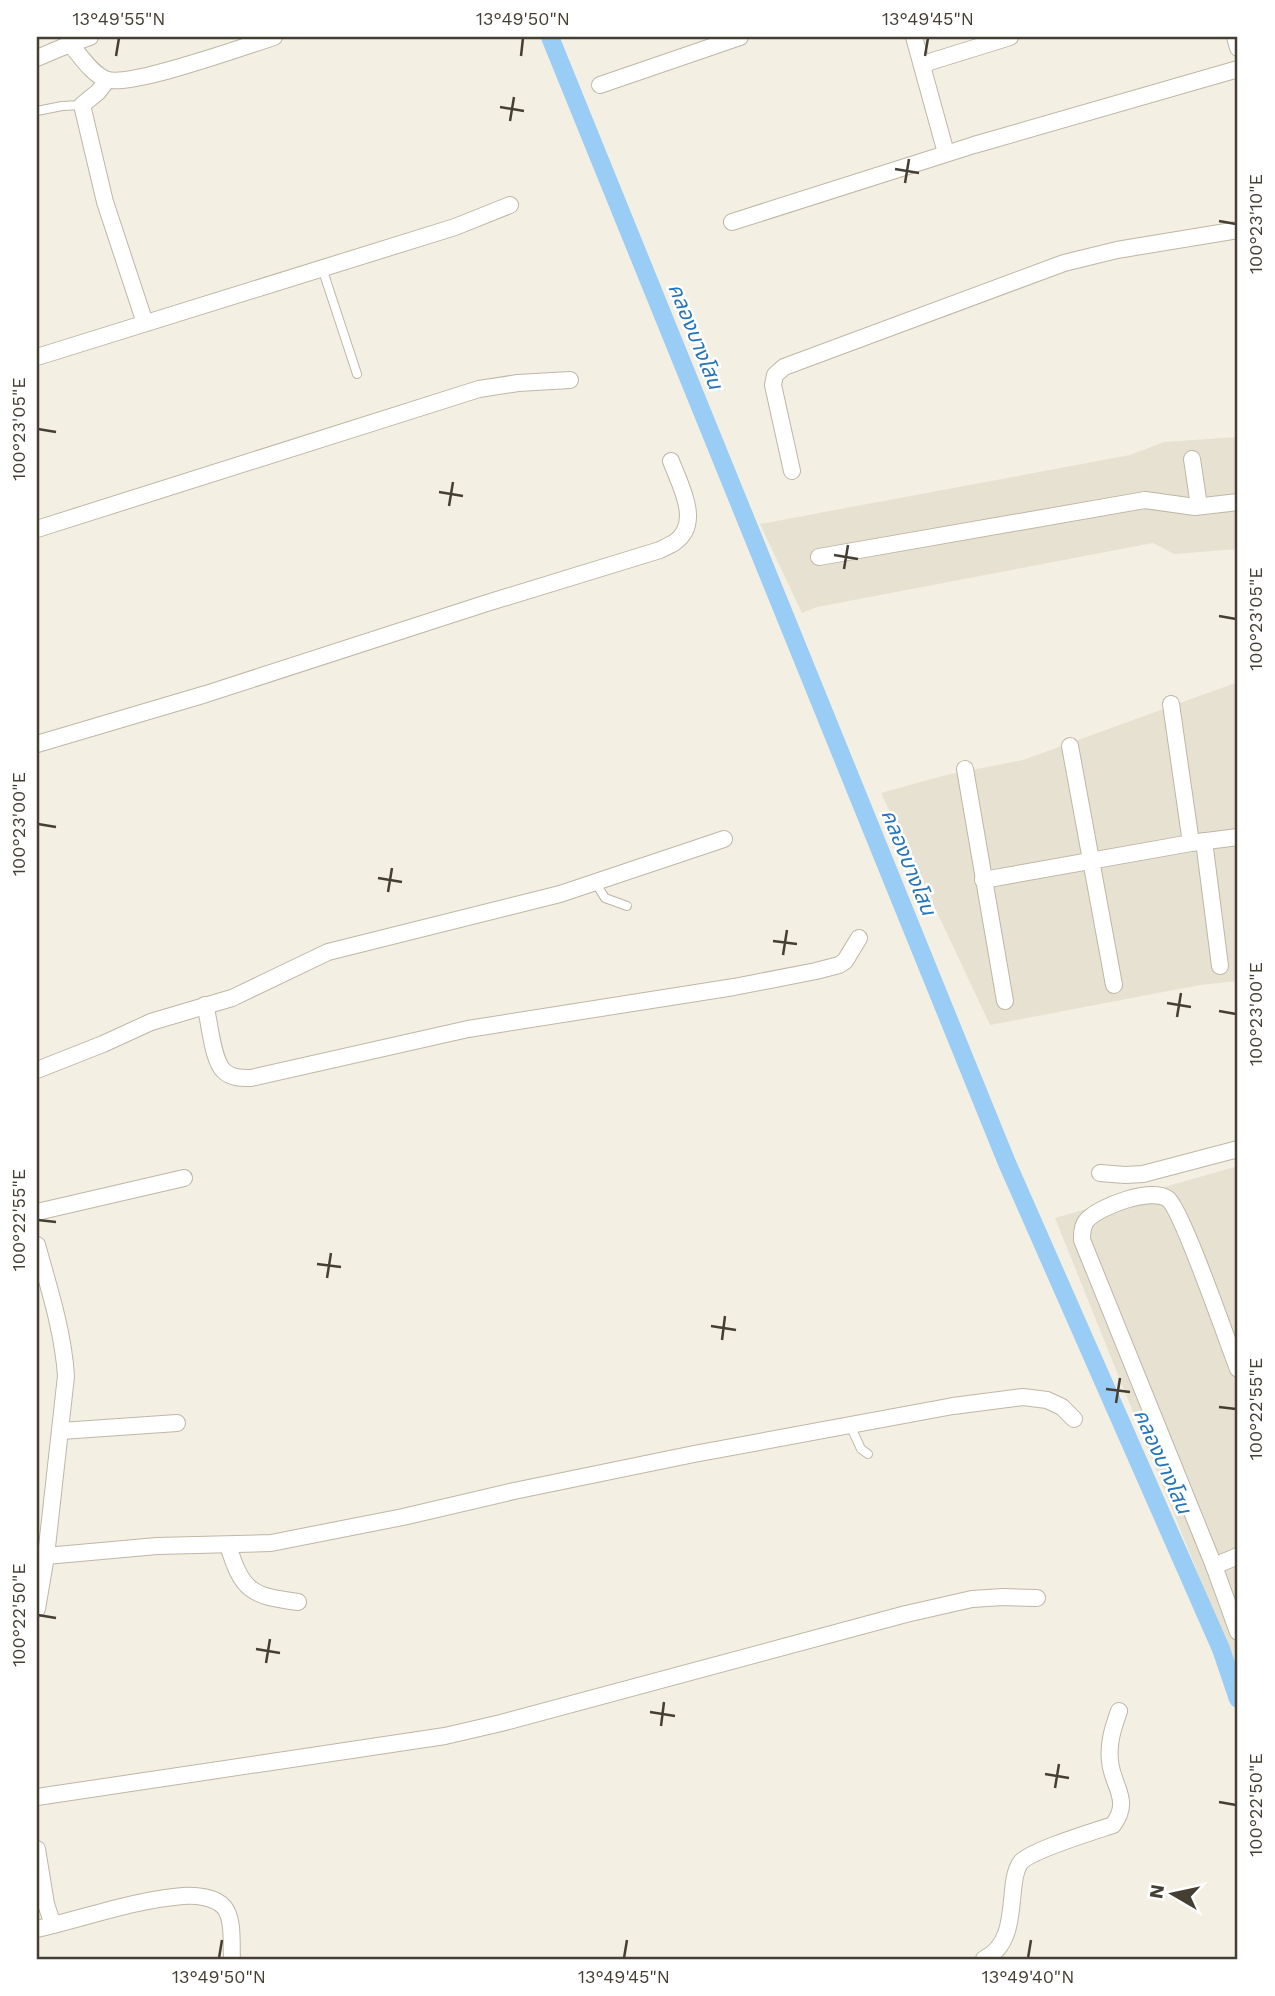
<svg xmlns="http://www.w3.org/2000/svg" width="1275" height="1996" viewBox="0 0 1275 1996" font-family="'Work Sans','Noto Sans Thai',sans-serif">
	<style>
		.residential { fill: #e7e1d1 }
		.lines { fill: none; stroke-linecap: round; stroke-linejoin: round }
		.canal { stroke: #99cdf6; stroke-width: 18 }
		.service-casing { stroke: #bfb7a5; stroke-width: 10 }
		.minor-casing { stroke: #bfb7a5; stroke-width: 18 }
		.service { stroke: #fff; stroke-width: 8 }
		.minor { stroke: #fff; stroke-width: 16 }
		.ticks { fill: none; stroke: #453f33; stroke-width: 2.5 }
		.labels { text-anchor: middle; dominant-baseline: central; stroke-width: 5; stroke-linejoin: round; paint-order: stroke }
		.water-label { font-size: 21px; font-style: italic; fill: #2475b9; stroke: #fff }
		.neatline { fill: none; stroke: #453f33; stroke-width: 2.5 }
		.ticks-label { font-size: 18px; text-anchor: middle; fill: #453f33 }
	</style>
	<rect width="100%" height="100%" fill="#f3efe3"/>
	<g class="residential">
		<polygon points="1238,437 1238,549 1174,554 1153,543 817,607 802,613 760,524 1130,455 1164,442"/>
		<polygon points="1238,682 1238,981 1200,985 990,1025 881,793 946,775 1023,760"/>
		<polygon points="1238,1166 1238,1673 1055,1218"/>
	</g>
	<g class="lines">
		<polyline class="canal" points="550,37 1007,1163 1221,1649 1238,1699"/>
		<g class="service-casing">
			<g id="service">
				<polyline points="37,111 62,106 82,105"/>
				<polyline points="322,268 357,374"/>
				<polyline points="595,882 605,898 627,906"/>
				<polyline points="850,1425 861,1449 868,1454"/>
			</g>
		</g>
		<g class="minor-casing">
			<g id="minor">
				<polyline points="914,37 946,153"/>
				<polyline points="1235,37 1238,48"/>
				<polyline points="70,44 90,37"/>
				<path d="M37,58L70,44C80,55 91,73 105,79C127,89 245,46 274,37"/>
				<polyline points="923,64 1010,37"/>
				<polyline points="107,80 98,92 82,105 105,202 145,323"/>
				<polyline points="600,85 740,37"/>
				<polyline points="732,222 974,145 1238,69"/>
				<polyline points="37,357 455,227 510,205"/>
				<polyline points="1192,459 1199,506"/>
				<polyline points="792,471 773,385 775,375 784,367 1064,263 1117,250 1238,230"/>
				<polyline points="37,529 479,389 518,383 570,380"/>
				<polyline points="819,557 1145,500 1195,507 1238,502"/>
				<polyline points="1171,704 1191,843"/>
				<path d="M37,744L206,694L487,603L660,550C665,547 671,545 675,542C702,523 680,485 671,461"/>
				<polyline points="1070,746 1114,985"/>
				<polyline points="965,769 1005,1001"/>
				<polyline points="1204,841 1220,966"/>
				<polyline points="983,880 1191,843 1238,837"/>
				<path d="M205,1005C210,1022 212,1060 224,1071C231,1078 241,1078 251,1078L468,1029L734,987L816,971L839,965L845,961L859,938"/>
				<polyline points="37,1070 103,1044 151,1022 232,998 328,952 560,894 724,839"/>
				<polyline points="1100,1173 1125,1175 1143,1174 1238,1149"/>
				<polyline points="37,1212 184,1178"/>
				<path d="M37,1245C49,1288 63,1331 66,1376L46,1556L37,1609"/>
				<path d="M1238,1369C1228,1343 1182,1210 1168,1199C1151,1187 1100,1206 1087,1220C1082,1226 1082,1233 1082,1240L1214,1566L1238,1632"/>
				<polyline points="61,1431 177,1423"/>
				<path d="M228,1545C242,1591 251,1596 298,1602"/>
				<polyline points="46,1556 157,1546 271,1543 403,1517 514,1491 694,1454 953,1406 1023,1397 1047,1400 1062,1407 1074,1419"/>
				<polyline points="1214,1566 1238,1556"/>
				<polyline points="37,1797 445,1736 501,1723 906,1614 972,1599 1003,1597 1037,1598"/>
				<polyline points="37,1849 46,1904 53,1925"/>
				<path d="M37,1929C85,1918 134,1900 183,1896C196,1895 215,1897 224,1907C234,1919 231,1944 232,1959"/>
				<path d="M984,1959C1013,1945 1010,1910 1014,1882C1015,1875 1017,1867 1021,1862C1032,1850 1095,1831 1113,1825C1132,1800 1112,1786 1110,1761C1108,1743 1113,1728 1119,1711"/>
			</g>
		</g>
		<use href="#service" class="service"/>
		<use href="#minor" class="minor"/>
	</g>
	<path class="ticks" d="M116,56L119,38M521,56L523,38M925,56L928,38M500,107L524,111M510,121L514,97M895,169L919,173M905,183L909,159M1219,221L1236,224M38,429L56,432M439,492L463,496M449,506L453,482M834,555L858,559M844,569L848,545M1219,616L1236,619M38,824L56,827M378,878L402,882M388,892L392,868M773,941L797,944M783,955L787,930M1167,1003L1191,1007M1219,1011L1236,1014M1177,1017L1181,993M38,1220L56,1222M317,1264L341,1267M327,1278L331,1253M711,1326L736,1330M722,1340L725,1316M1106,1389L1130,1392M1116,1403L1120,1378M1219,1407L1236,1409M38,1615L56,1618M256,1649L280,1653M266,1663L270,1639M650,1712L675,1716M661,1726L664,1702M1045,1774L1069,1778M1055,1788L1059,1764M1219,1802L1236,1805M219,1958L222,1940M624,1958L627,1940M1028,1958L1031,1940"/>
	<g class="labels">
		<g class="water-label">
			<text transform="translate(696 336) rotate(68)">คลองบางโสน</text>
			<text transform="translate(909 862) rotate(68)">คลองบางโสน</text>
			<text transform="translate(1163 1461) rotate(66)">คลองบางโสน</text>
		</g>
	</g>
	<rect width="1275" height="1996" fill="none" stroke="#ffffff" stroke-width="77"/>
	<g transform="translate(1173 1894) rotate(279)" stroke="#ffffff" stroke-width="5" paint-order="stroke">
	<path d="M0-5L12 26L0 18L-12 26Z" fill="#453f33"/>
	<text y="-10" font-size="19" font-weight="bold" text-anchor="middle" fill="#453f33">N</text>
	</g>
	<rect x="38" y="38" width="1198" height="1920" class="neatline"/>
	<g class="ticks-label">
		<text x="119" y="25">13°49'55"N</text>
		<text x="523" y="25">13°49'50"N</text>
		<text x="928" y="25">13°49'45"N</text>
		<text transform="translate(1256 224) rotate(-90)" y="6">100°23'10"E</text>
		<text transform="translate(19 429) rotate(-90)" y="6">100°23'05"E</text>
		<text transform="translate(1256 619) rotate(-90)" y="6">100°23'05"E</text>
		<text transform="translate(19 824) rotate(-90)" y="6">100°23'00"E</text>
		<text transform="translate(1256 1014) rotate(-90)" y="6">100°23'00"E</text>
		<text transform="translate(19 1220) rotate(-90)" y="6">100°22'55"E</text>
		<text transform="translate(1256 1409) rotate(-90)" y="6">100°22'55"E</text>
		<text transform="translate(19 1615) rotate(-90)" y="6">100°22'50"E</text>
		<text transform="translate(1256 1805) rotate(-90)" y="6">100°22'50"E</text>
		<text x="219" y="1983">13°49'50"N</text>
		<text x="624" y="1983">13°49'45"N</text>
		<text x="1028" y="1983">13°49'40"N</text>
	</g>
</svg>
